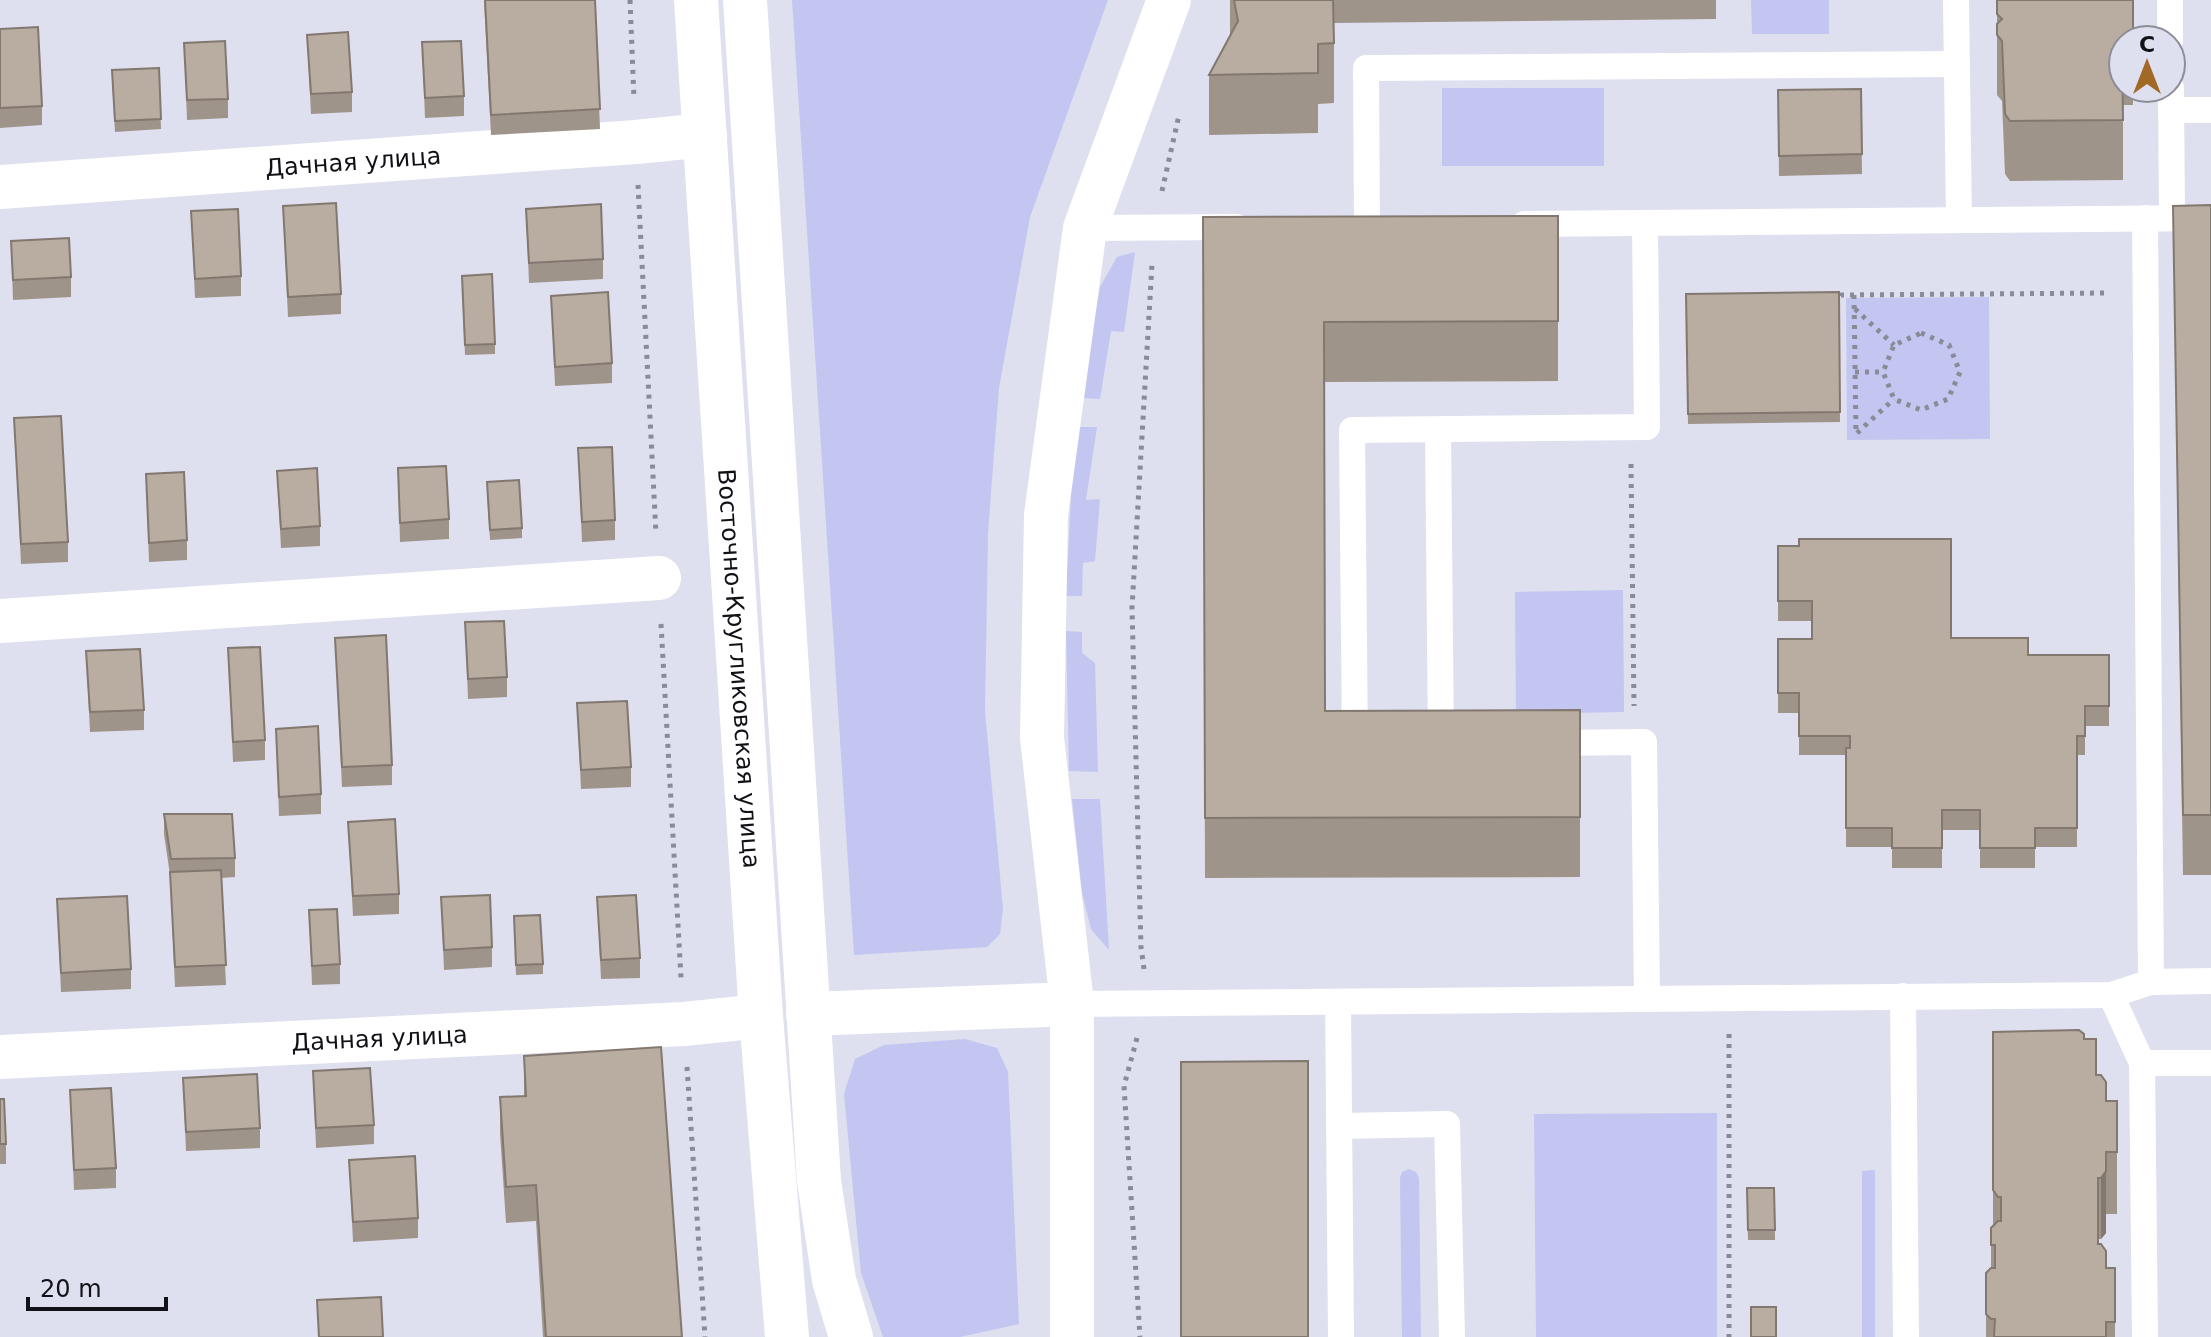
<svg xmlns="http://www.w3.org/2000/svg" width="2211" height="1337" viewBox="0 0 2211 1337" font-family="'DejaVu Sans',sans-serif">
	<style>
		.green { fill: #c3c6f0 }
		.lines { fill: none; stroke-linecap: round; stroke-linejoin: round }
		.path { stroke: #8a8b97; stroke-width: 5; stroke-dasharray: 4 6; stroke-linecap: butt }
		.lane { stroke: #fff; stroke-width: 26 }
		.street { stroke: #fff; stroke-width: 44 }
		.secondary { stroke: #fff; stroke-width: 44 }
		.wall { fill: #9f948a }
		.shaded-wall { fill: #827870 }
		.building { fill: #b9aca0; stroke: #827870; stroke-width: 2 }
		.labels { text-anchor: middle; dominant-baseline: central; stroke-width: 6; stroke-linejoin: round; paint-order: stroke }
		.street-label { font-size: 24px; fill: #111217; stroke: #dedfef }
	</style>
	<rect width="100%" height="100%" fill="#dedfef"/>
	<g class="green">
		<polygon points="792,0 1108,0 1030,217 999,388 988,533 985,711 1003,909 1000,934 987,947 854,955"/>
		<polygon points="1751,0 1829,0 1829,34 1752,34"/>
		<rect x="1442" y="88" width="162" height="78"/>
		<polygon points="1135,252 1124,332 1111,331 1100,399 1081,398 1100,287 1117,257"/>
		<polygon points="1989,297 1990,439 1847,440 1846,298"/>
		<polygon points="1077,427 1097,427 1086,500 1100,499 1095,561 1083,563 1082,596 1066,596 1072,476"/>
		<polygon points="1623,590 1624,712 1516,714 1515,592"/>
		<polygon points="1066,631 1082,632 1082,653 1095,663 1098,772 1069,771"/>
		<polygon points="1072,799 1100,799 1109,950 1091,929 1082,893"/>
		<polygon points="965,1039 997,1048 1008,1072 1019,1324 960,1337 883,1337 861,1273 844,1094 855,1059 884,1045"/>
		<polygon points="1717,1113 1717,1337 1536,1337 1534,1114"/>
		<polygon points="1409,1169 1416,1172 1419,1178 1421,1337 1402,1337 1400,1178 1402,1172"/>
		<polygon points="1875,1170 1875,1337 1862,1337 1862,1171"/>
	</g>
	<g class="lines">
		<g class="path">
			<polyline points="630,0 634,99"/>
			<polyline points="638,185 656,534"/>
			<polyline points="1162,191 1179,115"/>
			<polyline points="1854,295 1856,434"/>
			<polyline points="1835,300 1841,300 1841,295 2108,293"/>
			<polyline points="1855,309 1894,345"/>
			<polygon points="1921,333 1949,345 1960,372 1948,399 1921,410 1894,399 1883,372 1894,345"/>
			<polyline points="1855,372 1883,372"/>
			<polyline points="1857,433 1894,399"/>
			<polyline points="1631,464 1634,706"/>
			<polyline points="661,624 681,978"/>
			<polyline points="1144,969 1141,947 1132,608 1152,264"/>
			<polyline points="1729,1034 1729,1337"/>
			<polyline points="1137,1038 1124,1086 1140,1337"/>
			<polyline points="687,1067 705,1337"/>
		</g>
		<g class="lane">
			<polyline points="1956,0 1959,220"/>
			<polyline points="2170,0 2170,40"/>
			<polyline points="2171,88 2172,218"/>
			<polyline points="2171,110 2211,110"/>
			<polyline points="2145,218 2151,982"/>
			<polyline points="1524,224 2211,218"/>
			<polyline points="1367,226 1366,68 1957,64"/>
			<polyline points="1085,228 1237,227"/>
			<polyline points="1438,430 1441,744"/>
			<polyline points="1544,743 1644,742 1647,999"/>
			<polyline points="1357,745 1355,745 1352,430 1647,427 1645,223"/>
			<polyline points="2111,995 2142,1063"/>
			<polyline points="1903,996 1906,1337"/>
			<polyline points="1338,1002 1341,1337"/>
			<polyline points="1072,1004 2111,995 2151,982 2211,981"/>
			<polyline points="1339,1126 1447,1124 1452,1337"/>
			<polyline points="2145,1337 2142,1063 2211,1063"/>
		</g>
		<g class="street">
			<path id="s1" d="M0,187L636,142L705,135"/>
			<polyline points="0,621 659,578"/>
			<polyline points="808,1014 1072,1004"/>
			<path id="s2" d="M0,1057L684,1024L761,1016"/>
			<polyline points="1072,1337 1072,1004 1042,738 1046,515 1085,228 1169,0"/>
		</g>
		<g class="secondary">
			<path id="s3" d="M696,0L761,1016L787,1337"/>
			<polyline points="745,0 819,1181 834,1280 851,1337"/>
		</g>
	</g>
	<g class="wall">
		<polygon points="484,0 595,0 600,129 491,135"/>
		<polygon points="1230,0 1716,0 1716,19 1334,23 1334,103 1318,104 1318,133 1209,135 1209,75 1230,35"/>
		<polygon points="1997,0 2123,40 2123,88 2133,88 2133,105 2123,105 2123,180 2010,181 2005,174 2002,101 1997,95"/>
		<polygon points="0,29 42,106 42,125 0,128"/>
		<polygon points="307,35 352,92 352,112 311,114"/>
		<polygon points="422,42 464,96 464,116 425,118"/>
		<polygon points="184,43 228,99 228,118 187,120"/>
		<polygon points="159,68 161,129 115,132 112,81"/>
		<polygon points="1861,89 1862,174 1779,176 1778,90"/>
		<polygon points="2211,205 2211,875 2183,875 2173,206"/>
		<polygon points="283,206 341,294 341,314 288,317"/>
		<polygon points="526,209 603,259 603,279 529,283"/>
		<polygon points="191,211 241,276 241,296 195,298"/>
		<polygon points="1558,216 1558,381 1324,382 1325,711 1580,710 1580,877 1205,878 1203,217"/>
		<polygon points="11,241 71,277 71,297 13,300"/>
		<polygon points="462,286 495,344 495,354 465,355"/>
		<polygon points="1839,292 1840,422 1688,424 1686,294"/>
		<polygon points="551,296 612,363 612,383 555,386"/>
		<polygon points="14,418 68,542 68,562 21,564"/>
		<polygon points="578,448 615,520 615,540 582,542"/>
		<polygon points="398,468 449,519 449,539 400,542"/>
		<polygon points="277,471 320,526 320,546 281,548"/>
		<polygon points="146,474 187,540 187,560 149,562"/>
		<polygon points="487,492 522,528 522,538 490,540"/>
		<polygon points="1778,546 1951,638 2028,655 2109,655 2109,726 2085,726 2085,755 2077,755 2077,847 2035,847 2035,868 1980,868 1980,830 1942,830 1942,868 1892,868 1892,847 1846,847 1846,755 1799,755 1799,713 1778,713 1778,639 1812,639 1812,621 1778,621"/>
		<polygon points="465,622 507,677 507,697 468,699"/>
		<polygon points="335,638 392,765 392,785 342,787"/>
		<polygon points="228,648 265,740 265,760 233,762"/>
		<polygon points="86,651 144,710 144,730 90,732"/>
		<polygon points="577,703 631,767 631,787 581,789"/>
		<polygon points="276,729 321,794 321,814 279,816"/>
		<polygon points="164,814 235,858 235,877 221,878 226,985 175,987 170,875 164,834"/>
		<polygon points="348,822 399,894 399,914 353,916"/>
		<polygon points="441,897 492,947 492,967 444,970"/>
		<polygon points="597,897 640,958 640,978 601,979"/>
		<polygon points="57,899 131,969 131,989 61,992"/>
		<polygon points="309,910 340,964 340,984 312,985"/>
		<polygon points="514,926 543,964 543,974 516,975"/>
		<polygon points="1993,1032 2084,1039 2096,1075 2106,1101 2117,1101 2117,1214 2106,1214 2106,1233 2101,1239 2098,1239 2098,1244 2106,1268 2115,1268 2115,1337 1986,1337 1986,1273 1991,1268 1991,1228 1993,1226"/>
		<polygon points="524,1056 682,1337 543,1337 536,1221 506,1223 500,1133 500,1097 524,1096"/>
		<polygon points="313,1071 374,1125 374,1144 316,1148"/>
		<polygon points="183,1078 260,1128 260,1148 186,1151"/>
		<polygon points="70,1090 116,1168 116,1188 74,1190"/>
		<polygon points="0,1099 6,1144 6,1164 0,1164"/>
		<polygon points="349,1160 418,1218 418,1238 353,1242"/>
		<polygon points="1747,1188 1774,1188 1775,1240 1748,1240"/>
	</g>
	<polygon class="shaded-wall" points="2106,1171 2106,1233 2101,1239 2101,1178"/>
	<g class="building">
		<polygon points="485,0 595,0 600,109 491,115"/>
		<polygon points="1234,0 1333,0 1334,43 1318,44 1318,73 1209,75 1238,21"/>
		<polygon points="1997,0 2133,0 2133,40 2123,40 2122,45 2123,120 2010,121 2005,114 2002,41 1997,35 1997,24 2002,19 1997,14"/>
		<polygon points="38,27 42,106 0,108 0,29"/>
		<polygon points="348,32 352,92 311,94 307,35"/>
		<polygon points="225,41 228,99 187,100 184,43"/>
		<polygon points="461,41 464,96 425,98 422,42"/>
		<polygon points="159,68 161,119 115,121 112,70"/>
		<polygon points="1861,89 1862,154 1779,156 1778,90"/>
		<polygon points="336,203 341,294 288,297 283,206"/>
		<polygon points="601,204 603,259 529,263 526,209"/>
		<polygon points="2211,205 2211,815 2183,815 2173,206"/>
		<polygon points="238,209 241,276 195,279 191,211"/>
		<polygon points="1558,216 1558,321 1324,322 1325,711 1580,710 1580,817 1205,818 1203,217"/>
		<polygon points="69,238 71,277 13,280 11,241"/>
		<polygon points="492,274 495,344 465,345 462,276"/>
		<polygon points="608,292 612,363 555,367 551,296"/>
		<polygon points="1839,292 1840,412 1688,414 1686,294"/>
		<polygon points="61,416 68,542 21,544 14,418"/>
		<polygon points="612,447 615,520 582,522 578,448"/>
		<polygon points="446,466 449,519 400,523 398,468"/>
		<polygon points="317,468 320,526 281,529 277,471"/>
		<polygon points="184,472 187,540 149,543 146,474"/>
		<polygon points="519,480 522,528 490,530 487,482"/>
		<polygon points="1799,539 1951,539 1951,638 2028,638 2028,655 2109,655 2109,706 2085,706 2085,736 2077,736 2077,828 2035,828 2035,848 1980,848 1980,810 1942,810 1942,848 1892,848 1892,828 1846,828 1846,748 1850,748 1850,736 1799,736 1799,693 1778,693 1778,639 1812,639 1812,601 1778,601 1778,546 1799,546"/>
		<polygon points="504,621 507,677 468,679 465,622"/>
		<polygon points="386,635 392,765 342,767 335,638"/>
		<polygon points="260,647 265,740 233,742 228,648"/>
		<polygon points="140,649 144,710 90,712 86,651"/>
		<polygon points="627,701 631,767 581,770 577,703"/>
		<polygon points="318,726 321,794 279,797 276,729"/>
		<polygon points="164,814 232,814 235,858 171,859"/>
		<polygon points="395,819 399,894 353,896 348,822"/>
		<polygon points="221,870 226,965 175,967 170,872"/>
		<polygon points="490,895 492,947 444,950 441,897"/>
		<polygon points="636,895 640,958 601,960 597,897"/>
		<polygon points="127,896 131,969 61,973 57,899"/>
		<polygon points="337,909 340,964 312,966 309,910"/>
		<polygon points="540,915 543,964 516,965 514,916"/>
		<polygon points="2079,1030 2084,1034 2084,1039 2096,1039 2096,1075 2101,1075 2106,1082 2106,1101 2117,1101 2117,1152 2106,1152 2106,1171 2101,1178 2098,1178 2098,1244 2101,1244 2106,1251 2106,1268 2115,1268 2115,1322 2106,1322 2106,1337 1994,1337 1995,1319 1991,1319 1986,1314 1986,1273 1991,1268 1995,1268 1995,1245 1991,1245 1991,1228 1998,1221 2001,1221 2001,1197 1998,1197 1993,1190 1993,1032"/>
		<polygon points="661,1047 682,1337 546,1337 536,1185 506,1187 500,1097 526,1096 524,1056"/>
		<polygon points="1308,1061 1308,1337 1181,1337 1181,1062"/>
		<polygon points="370,1068 374,1125 316,1128 313,1071"/>
		<polygon points="257,1074 260,1128 186,1132 183,1078"/>
		<polygon points="111,1088 116,1168 74,1170 70,1090"/>
		<polygon points="0,1099 4,1099 6,1144 0,1144"/>
		<polygon points="415,1156 418,1218 353,1222 349,1160"/>
		<polygon points="1747,1188 1774,1188 1775,1230 1748,1230"/>
		<polygon points="381,1297 383,1337 319,1337 317,1300"/>
		<rect x="1751" y="1307" width="25" height="30"/>
	</g>
	<g class="labels">
		<g class="street-label">
			<text stroke="none"><textPath href="#s1" startOffset="354">Дачная улица</textPath></text>
			<text stroke="none"><textPath href="#s3" startOffset="670">Восточно-Кругликовская улица</textPath></text>
			<text stroke="none"><textPath href="#s2" startOffset="380">Дачная улица</textPath></text>
		</g>
	</g>
	<g transform="translate(2147 64)"><circle r="38" fill="#dedfef" stroke="#8c8d99" stroke-width="2"/>
	<path d="M0-6L14 30L0 20L-14 30Z" fill="#a16826"/>
	<text y="-12" font-size="22" font-weight="bold" text-anchor="middle" fill="#111217">С</text>
	</g>
	<path d="M28 1297v12h138v-12" fill="none" stroke="#111217" stroke-width="4"/>
	<text x="40" y="1297" font-size="24" fill="#111217" stroke="#dedfef" stroke-width="6" paint-order="stroke">20 m</text>
</svg>
